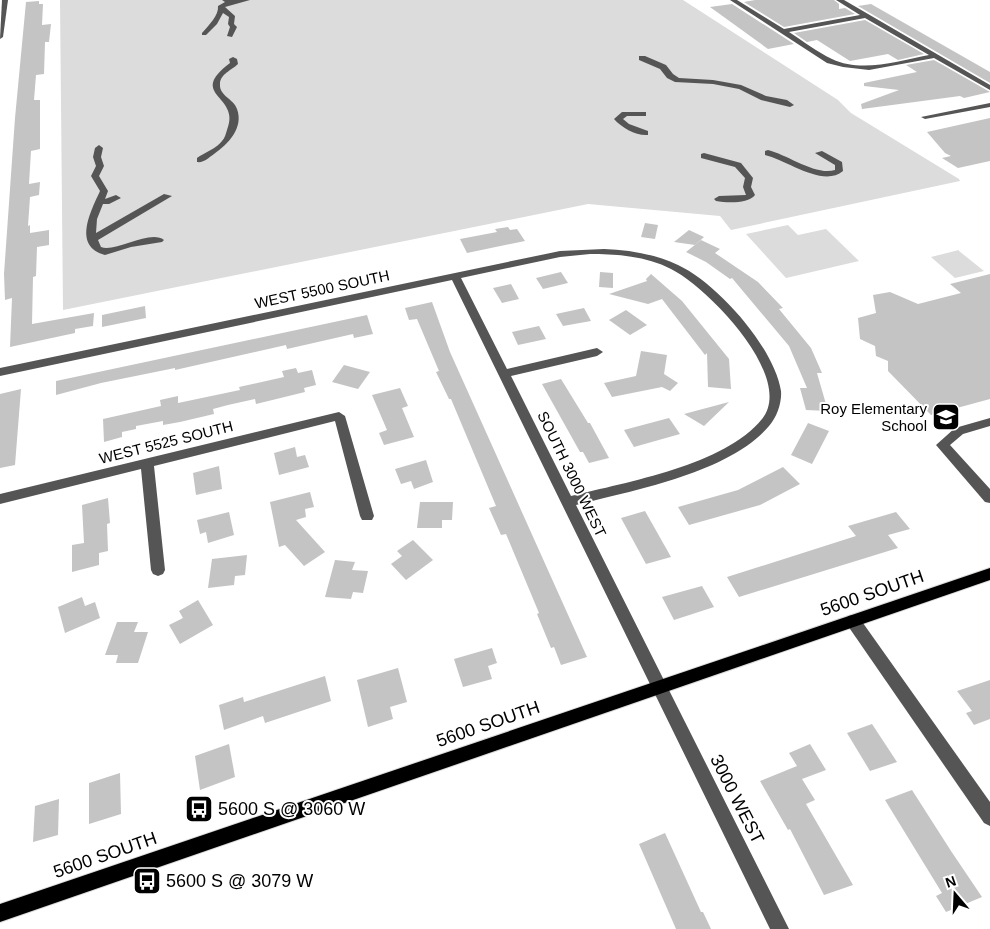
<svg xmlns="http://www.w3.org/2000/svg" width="990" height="929" viewBox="0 0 990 929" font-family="Helvetica,sans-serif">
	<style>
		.green { fill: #dcdcdc }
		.building { fill: #c4c4c4 }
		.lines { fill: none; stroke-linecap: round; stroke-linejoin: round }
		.major-casing { stroke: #dbdbdb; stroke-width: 2 }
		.minor { fill: #555; fill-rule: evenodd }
		.major { fill: #000; fill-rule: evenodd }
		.labels { text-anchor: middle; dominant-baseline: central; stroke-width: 4; stroke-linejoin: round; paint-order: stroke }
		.street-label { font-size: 15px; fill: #000; stroke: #fff }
		.poi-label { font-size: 15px; fill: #000; stroke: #fff; text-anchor: end }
		.near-street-label { font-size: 18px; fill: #000; stroke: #fff }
		.near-poi-label { font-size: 18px; fill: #000; stroke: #fff; text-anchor: start }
	</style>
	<rect width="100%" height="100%" fill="#fff"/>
	<g class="green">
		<polygon points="60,0 683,0 838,100 851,113 959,179 960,181 731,230 720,216 588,204 63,310"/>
		<polygon points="788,225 798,235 826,229 859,261 786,278 746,234"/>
		<polygon points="959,250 959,251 984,271 955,278 931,257"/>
	</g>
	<g class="building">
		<polygon points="755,0 834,0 839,4 839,9 845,8 855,14 784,27 744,2"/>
		<polygon points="39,1 39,4 43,4 42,25 51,24 49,42 45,42 44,74 36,75 34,100 40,100 40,149 31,151 29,184 40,182 39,195 30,197 28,226 30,225 30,233 49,230 49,245 37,247 36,276 33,277 32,324 94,313 93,326 75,329 75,333 10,347 12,298 5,300 4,274 15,118 26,2"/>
		<polygon points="732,4 794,44 768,49 710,7"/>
		<polygon points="871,4 990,72 990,83 858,6"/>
		<polygon points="865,20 924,54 898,60 888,54 850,61 817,40 807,42 794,33"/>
		<polygon points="934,60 990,92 964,98 960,96 862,109 861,104 899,90 864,86 864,83 917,72 906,65"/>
		<polygon points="990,118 990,161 958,168 942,158 951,156 945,153 927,132"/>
		<polygon points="645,223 658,225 655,239 641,237"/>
		<polygon points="508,227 510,230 517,229 525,241 467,253 460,239 497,232 495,229"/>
		<polygon points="689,230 704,237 695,245 674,242"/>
		<polygon points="701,240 720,249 715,253 758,282 783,308 779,309 811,348 822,373 817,373 828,411 806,410 800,388 807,388 789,346 732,278 730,279 706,262 686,252"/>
		<polygon points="561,272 568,283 543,289 536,278"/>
		<polygon points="600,272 613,273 613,288 599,287"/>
		<polygon points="651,274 682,301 729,359 731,389 708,387 707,353 705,355 662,299 648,304 609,294 647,281 646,279"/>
		<polygon points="990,274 990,399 931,415 888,371 888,361 876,356 875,346 860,339 858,318 876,313 873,295 890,292 918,304 961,293 950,284"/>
		<polygon points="511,284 519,299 502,303 493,288"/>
		<polygon points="432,302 450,352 587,657 561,665 554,647 551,648 537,614 539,613 506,534 501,535 489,508 496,506 451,399 449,399 436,372 439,371 417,319 409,320 405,308"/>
		<polygon points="145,306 146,318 102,327 102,315"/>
		<polygon points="584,308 591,321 563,326 556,314"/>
		<polygon points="626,310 647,325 630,335 609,320"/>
		<polygon points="367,315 373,334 354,338 353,334 287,349 286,345 175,370 175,368 101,383 56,395 56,381"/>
		<polygon points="539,326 546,339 518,345 512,332"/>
		<polygon points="641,351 667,355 664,374 678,383 670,391 662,387 612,397 604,383 636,376"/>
		<polygon points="344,365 370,372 358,389 332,382"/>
		<polygon points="296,368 298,373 312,370 316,385 304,388 305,392 256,404 255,399 228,405 213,409 214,414 180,422 163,425 163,421 136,426 136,429 122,432 122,437 104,442 103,419 161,406 160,400 178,396 178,403 240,390 239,387 284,377 282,371"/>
		<polygon points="561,379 588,423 590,423 609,458 589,463 583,452 580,452 542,384"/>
		<polygon points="400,388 408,406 402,408 414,437 384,445 379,433 387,430 372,395"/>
		<polygon points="21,389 15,465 0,468 0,394"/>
		<polygon points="729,402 704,426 684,414"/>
		<polygon points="669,418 680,434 634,447 624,430"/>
		<polygon points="808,423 829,431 812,464 791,455"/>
		<polygon points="295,447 297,457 305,455 309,467 279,475 274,453"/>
		<polygon points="426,460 433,482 414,489 411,481 401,484 395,469"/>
		<polygon points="219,466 222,489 196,495 193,473"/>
		<polygon points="783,467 800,484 760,505 689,525 678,507 738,490"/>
		<polygon points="310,492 314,507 305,509 306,517 296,520 325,552 304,566 285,545 279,547 270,502"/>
		<polygon points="108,498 110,523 107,524 108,551 99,553 99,565 72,572 72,545 84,543 82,505"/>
		<polygon points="420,502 453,502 452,520 442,520 442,528 417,528"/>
		<polygon points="645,511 671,557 646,564 621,518"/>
		<polygon points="229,512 234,535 208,543 206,532 200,534 197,520"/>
		<polygon points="896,512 910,529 888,535 898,548 739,597 727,577 856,536 848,526"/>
		<polygon points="413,540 433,560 406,580 391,564 402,556 397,551"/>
		<polygon points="247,555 245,575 235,576 234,585 208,588 212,559"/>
		<polygon points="335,560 355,562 352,570 368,571 363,593 353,592 351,599 325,597"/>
		<polygon points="702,586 714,607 674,620 662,597"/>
		<polygon points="82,597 85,606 95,602 100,618 65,633 58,607"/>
		<polygon points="198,600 213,625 180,644 169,625 183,618 179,611"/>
		<polygon points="117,622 138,622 134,632 148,632 138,663 116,663 118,655 105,655"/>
		<polygon points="492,648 497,663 488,666 492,679 463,687 454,659"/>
		<polygon points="398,668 407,702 390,707 393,719 368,727 357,680"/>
		<polygon points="325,676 331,701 265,723 263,716 224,730 219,705 243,697 244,702"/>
		<polygon points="990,680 990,719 974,725 966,713 972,711 957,691"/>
		<polygon points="872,724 897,762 870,771 847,733"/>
		<polygon points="229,744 235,777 200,790 195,756"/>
		<polygon points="810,744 826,770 802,779 815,800 806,804 853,885 824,895 790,829 788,830 760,781 797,766 789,753"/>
		<polygon points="120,773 121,814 89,824 89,783"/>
		<polygon points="912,790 951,851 982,897 946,912 936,896 942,893 885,800"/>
		<polygon points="59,799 58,835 33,842 35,806"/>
		<polygon points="665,833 701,912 703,912 711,929 676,929 639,844"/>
	</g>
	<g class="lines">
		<g class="major-casing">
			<polygon id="major" points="990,568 990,580 0,922 0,904"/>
		</g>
		<g class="minor">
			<polygon points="2,0 8,0 3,37 0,39"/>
			<path d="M222,0H250L225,7L235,16L234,24L237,27L232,37L227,36L230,27L228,24L229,17L223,13L217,24L206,35H202V33C209,25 219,15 218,6L225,2Z"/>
			<path d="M730,0H737L784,29L860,15L836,0H844L990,85V90L934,58L869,70L843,67L827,63ZM865,18L929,55C899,61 861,73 832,59C817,52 803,41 789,32Z"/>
			<polygon points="639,56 645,56 666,65 673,74 679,78 713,80 741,85 766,96 787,100 794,105 790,107 761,100 739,89 713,84 675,82 667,78 660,69 639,60"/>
			<path d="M233,57L237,59L238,64C232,70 220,74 220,84C219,96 234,99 237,109C244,128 228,144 214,154C208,158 204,163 197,162V158C204,153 217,148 222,141C225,138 226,133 227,130C242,95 186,96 230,63L229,59Z"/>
			<polygon points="990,103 990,107 925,119 921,117"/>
			<path d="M622,112H646V116H627L623,119L629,124L648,131V135C636,136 622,128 614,119Z"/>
			<path d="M99,145L103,148L101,157L104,166L99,176L108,191L105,199L116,195L121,198L109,204H103L97,219L96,233L164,194L172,196L98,240L101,247C115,253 150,229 164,240L162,242L131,247L105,255C72,246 91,211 100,191L91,176L96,166L93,157L95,148Z"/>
			<path d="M768,150C788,155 816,176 835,170V165L815,153L822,151L842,162L843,171C823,188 787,160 765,155V151Z"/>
			<path d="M704,153L741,163L753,178L751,187L755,195C748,204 727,203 716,201L714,199L719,196L746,195L743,187L745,178L735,167L701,158V154Z"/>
			<path d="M604,249C629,250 655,254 678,265C717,283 774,347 781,391C782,402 777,417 769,426C729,473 634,490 576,505L789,929H770L452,280L0,376V368L560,251ZM590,254C617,254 646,256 671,269C706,286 796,377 762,419C725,465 627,482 571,496L511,376L597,356L603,352L597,348L507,369L461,278L560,257Z"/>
			<polygon points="339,412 345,416 374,516 372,520 362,520 360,516 335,421 154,466 165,570 163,574 158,576 153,574 151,570 141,469 0,504 0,494"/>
			<polygon points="990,418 990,426 963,434 950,445 990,489 990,503 985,502 936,445 955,428"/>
			<polygon points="853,615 858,616 990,802 990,826 984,823 848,626 846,621 848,616"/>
		</g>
		<use href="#major" class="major"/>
	</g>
	<defs>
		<g id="school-square" transform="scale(1.4375)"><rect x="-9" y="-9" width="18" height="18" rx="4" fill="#000" stroke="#fff"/><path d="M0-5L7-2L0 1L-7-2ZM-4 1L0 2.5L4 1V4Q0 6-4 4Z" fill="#fff"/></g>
		<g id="bus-square" transform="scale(1.4375)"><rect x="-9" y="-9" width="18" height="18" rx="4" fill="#000" stroke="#fff"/><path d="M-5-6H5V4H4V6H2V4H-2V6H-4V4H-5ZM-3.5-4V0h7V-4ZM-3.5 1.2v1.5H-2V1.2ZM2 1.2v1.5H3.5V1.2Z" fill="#fff"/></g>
	</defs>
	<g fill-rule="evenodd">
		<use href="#school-square" x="946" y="417"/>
		<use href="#bus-square" x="199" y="809"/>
		<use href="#bus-square" x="147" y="881"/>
	</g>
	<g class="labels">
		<g class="street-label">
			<text transform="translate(322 289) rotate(-12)">WEST 5500 SOUTH</text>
			<text transform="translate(166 442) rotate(-14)">WEST 5525 SOUTH</text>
			<text transform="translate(572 474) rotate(64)">SOUTH 3000 WEST</text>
		</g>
		<g class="poi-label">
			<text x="927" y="408">Roy Elementary<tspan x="927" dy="17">School</tspan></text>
		</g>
		<g class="near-street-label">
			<text transform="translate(872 593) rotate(-19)">5600 SOUTH</text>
			<text transform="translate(488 724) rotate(-19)">5600 SOUTH</text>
			<text transform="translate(737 799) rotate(63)">3000 WEST</text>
			<text transform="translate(105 855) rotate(-19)">5600 SOUTH</text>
		</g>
		<g class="near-poi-label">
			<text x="218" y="809">5600 S @ 3060 W</text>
			<text x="166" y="881">5600 S @ 3079 W</text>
		</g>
	</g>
	<g transform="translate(955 894) rotate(341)" stroke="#ffffff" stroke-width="4" paint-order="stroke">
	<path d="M0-4L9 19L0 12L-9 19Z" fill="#000000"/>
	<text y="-8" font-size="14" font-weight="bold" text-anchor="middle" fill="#000000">N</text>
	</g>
</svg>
